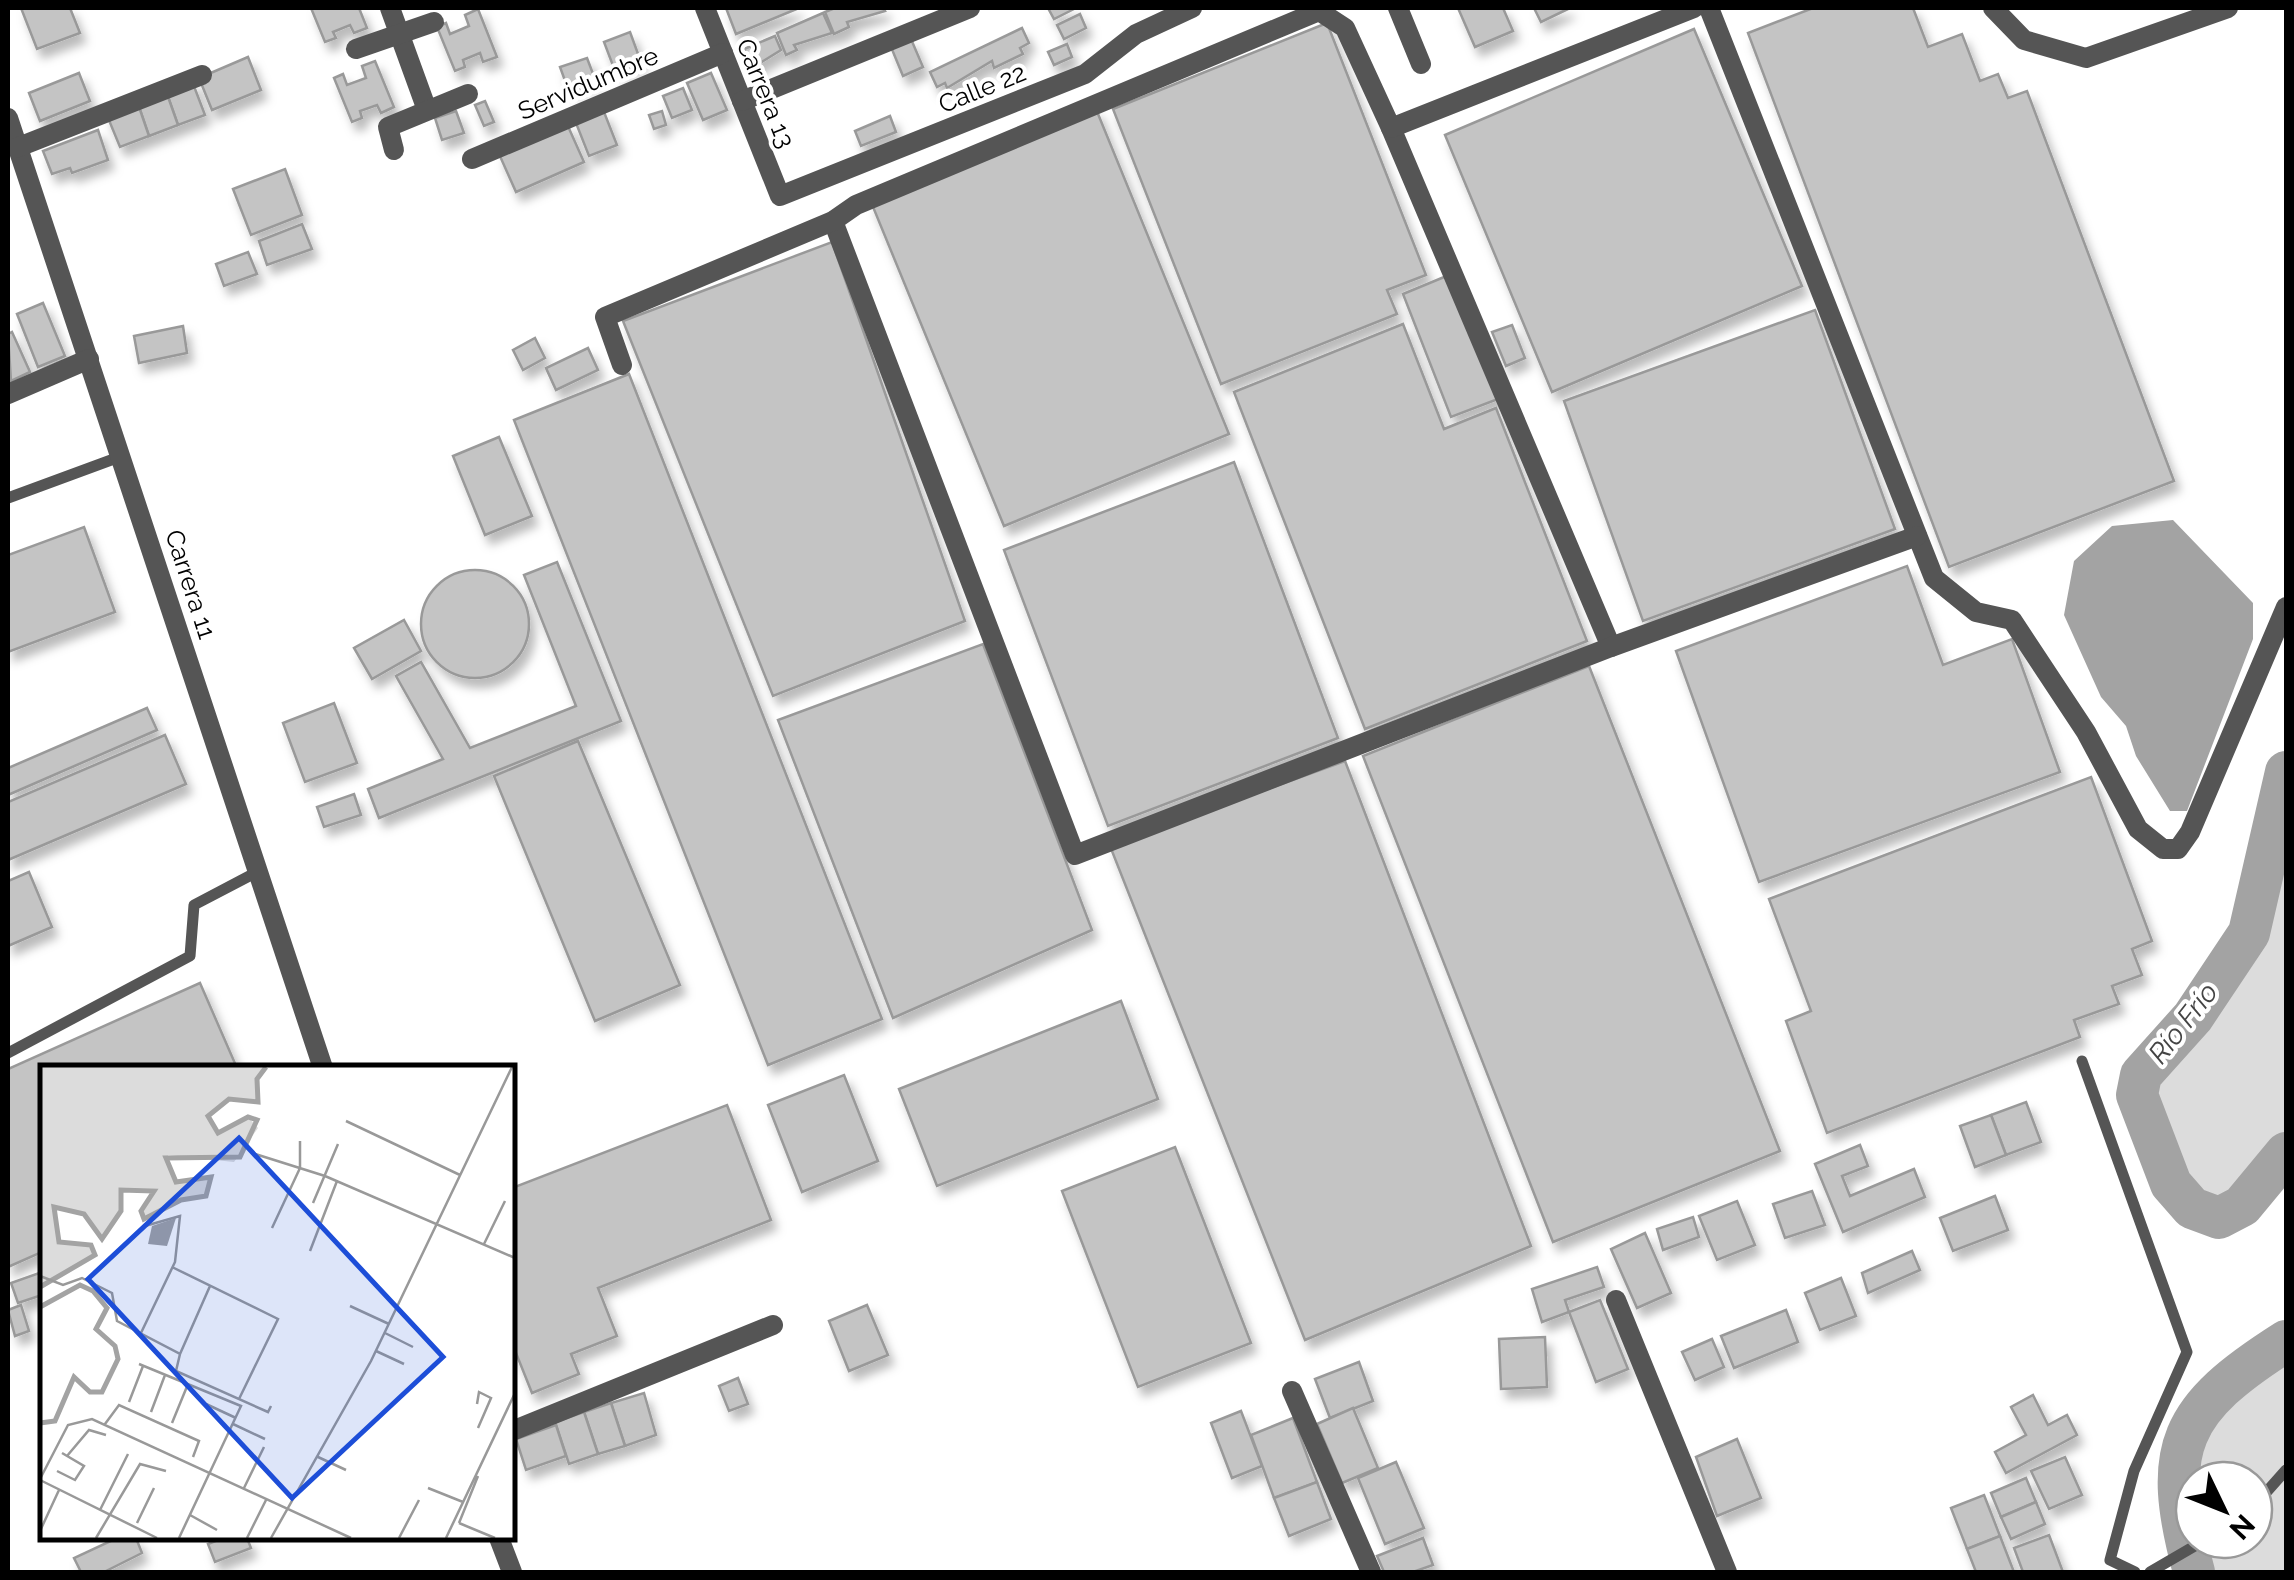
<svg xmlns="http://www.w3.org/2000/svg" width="2294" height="1580" viewBox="0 0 2294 1580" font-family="Raleway,sans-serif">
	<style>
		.green { fill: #dcdcdc; fill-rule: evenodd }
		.water { fill: #a3a3a3 }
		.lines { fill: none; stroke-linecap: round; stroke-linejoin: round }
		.river { stroke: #a3a3a3; stroke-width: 42 }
		.building { fill: #c4c4c4; stroke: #999; stroke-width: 2.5; filter: url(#shadow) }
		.service { stroke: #555; stroke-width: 11 }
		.minor { stroke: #555; stroke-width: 20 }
		.labels { text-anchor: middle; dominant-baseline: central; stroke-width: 8; stroke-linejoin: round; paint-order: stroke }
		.street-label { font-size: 25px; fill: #000; stroke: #fff }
		.water-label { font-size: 28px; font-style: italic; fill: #444; stroke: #fff }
		.inset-river { fill: none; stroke: #a3a3a3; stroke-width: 5 }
		.inset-road { fill: none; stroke: #999; stroke-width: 2.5 }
		.view { fill: #1d4ed8; fill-opacity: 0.15; stroke: #1d4ed8; stroke-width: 5 }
		.inset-edge { fill: none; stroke: #000; stroke-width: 5 }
	</style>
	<defs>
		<filter id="shadow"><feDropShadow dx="5.5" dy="9" stdDeviation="5" flood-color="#0004"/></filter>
	</defs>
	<rect width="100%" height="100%" fill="#fff"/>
	<g class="green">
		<polygon points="2286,772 2286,1153 2243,1206 2219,1218 2192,1208 2171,1184 2137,1095 2141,1075 2193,1017 2249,933"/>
		<path d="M2286,1341V1572H2194C2160,1447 2179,1409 2286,1341ZM2194,1480H2254V1540H2194Z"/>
	</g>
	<polygon class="water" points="2173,520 2253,603 2253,639 2187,811 2170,811 2136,756 2126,726 2101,697 2064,615 2074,561 2112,526"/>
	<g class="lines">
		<g class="river">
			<polyline points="2286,772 2249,933 2193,1017 2141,1075 2137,1095 2171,1184 2192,1208 2219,1218 2242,1206 2286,1153"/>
			<path d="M2194,1572C2160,1447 2179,1409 2286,1341"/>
		</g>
	</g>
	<g class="building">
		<polygon points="21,8 70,8 80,33 37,49"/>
		<polygon points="311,8 359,8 367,28 354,33 350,25 333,32 336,38 325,42"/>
		<polygon points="726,8 799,8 736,34"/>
		<polygon points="835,8 883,8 885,11 847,22 849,27 834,34 825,12"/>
		<polygon points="1048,8 1076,8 1054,19"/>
		<polygon points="1458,8 1503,8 1513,31 1475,47"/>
		<polygon points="1534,8 1570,8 1541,22"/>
		<polygon points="1813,8 1913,8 1928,47 1962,34 1980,81 1998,74 2008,98 2027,91 2174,481 1949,567 1748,33"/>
		<polygon points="478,9 497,57 483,62 480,53 463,60 465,67 455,71 437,27 446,23 450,34 469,26 465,15"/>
		<polygon points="823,13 832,33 794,45 797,50 786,55 777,33"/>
		<polygon points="1080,14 1086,28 1064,39 1057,25"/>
		<polygon points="1327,23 1426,275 1387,290 1397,314 1221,384 1113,109"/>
		<polygon points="1022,28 1029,43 1020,48 1023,54 994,68 992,61 947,88 945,83 937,87 930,72"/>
		<polygon points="1694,29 1802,286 1552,392 1445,135"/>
		<polygon points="630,32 641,62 615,71 604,42"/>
		<polygon points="775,36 781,50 752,68 744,49"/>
		<polygon points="911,39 923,67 903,76 891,47"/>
		<polygon points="1067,44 1072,57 1054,65 1048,52"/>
		<polygon points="248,57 261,90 212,110 199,78"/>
		<polygon points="587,58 595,79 568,89 560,67"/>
		<polygon points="375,61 394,107 381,113 377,105 360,111 362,118 352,122 334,78 343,74 347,85 366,78 362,66"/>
		<polygon points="79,73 90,101 40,121 29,93"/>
		<polygon points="711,73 727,110 703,120 687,83"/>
		<polygon points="192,81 205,115 178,125 166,91"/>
		<polygon points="683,88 692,110 672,118 663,96"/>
		<polygon points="166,91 178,125 149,136 137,101"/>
		<polygon points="137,101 149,136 120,147 106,113"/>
		<polygon points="485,101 494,122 484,126 475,105"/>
		<polygon points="1096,109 1229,434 1004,526 871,202"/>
		<polygon points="456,111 464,133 442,140 435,118"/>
		<polygon points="662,111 666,125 654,129 649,115"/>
		<polygon points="604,112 617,145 589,156 576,123"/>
		<polygon points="890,116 896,132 861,146 855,131"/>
		<polygon points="567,124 584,162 516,192 499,154"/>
		<polygon points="98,130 108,160 72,173 70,168 52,174 43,151"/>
		<polygon points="285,169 302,215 251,235 233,189"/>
		<polygon points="302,224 312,249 267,265 259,241"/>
		<polygon points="832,242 965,621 773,696 623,321"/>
		<polygon points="248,252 257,274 224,286 216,264"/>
		<polygon points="1449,275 1498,399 1451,417 1403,294"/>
		<polygon points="43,303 65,356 38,367 17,314"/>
		<polygon points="1815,310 1895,529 1643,621 1564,401"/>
		<polygon points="1403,324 1444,429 1496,408 1587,641 1365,729 1234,392"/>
		<polygon points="1512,325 1525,358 1506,366 1492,332"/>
		<polygon points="183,326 187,353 139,363 134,336"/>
		<polygon points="12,332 30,372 11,381 8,334"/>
		<polygon points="535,338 545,358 523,370 513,350"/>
		<polygon points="588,348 598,370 556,390 546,368"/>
		<polygon points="629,374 882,1019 768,1065 514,420"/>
		<polygon points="499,437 532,516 485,535 453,456"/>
		<polygon points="1234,462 1338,738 1108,826 1004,550"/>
		<polygon points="84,527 115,612 8,652 8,555"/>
		<polygon points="557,562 621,721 379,818 368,789 443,759 396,676 421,662 470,748 576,706 524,575"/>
		<polygon points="1907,566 1943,665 2012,639 2060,772 1759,882 1676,651"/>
		<circle cx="475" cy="624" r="54"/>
		<polygon points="404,620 421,651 372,679 354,648"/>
		<polygon points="983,644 1092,930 893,1018 778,720"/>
		<polygon points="1589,666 1780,1151 1553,1242 1363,756"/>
		<polygon points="334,703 357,763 305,782 283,723"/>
		<polygon points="147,708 157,730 8,795 8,768"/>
		<polygon points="165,735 186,784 8,860 8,802"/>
		<polygon points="578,741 680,985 595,1021 494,776"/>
		<polygon points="1345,761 1531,1246 1305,1340 1110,846"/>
		<polygon points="2091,777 2152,941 2132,949 2142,975 2112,986 2119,1004 2074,1020 2080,1037 1827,1133 1786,1021 1811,1011 1769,899"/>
		<polygon points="354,794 361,815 324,827 317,807"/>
		<polygon points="29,872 52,927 8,946 8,881"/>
		<polygon points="200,983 237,1068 42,1068 42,1252 8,1267 8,1069"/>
		<polygon points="1121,1001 1158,1099 937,1186 899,1089"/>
		<polygon points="844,1075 878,1161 802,1192 768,1105"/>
		<polygon points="2026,1102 2041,1142 2006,1155 1991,1115"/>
		<polygon points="727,1105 771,1220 598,1288 617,1336 571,1354 579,1374 532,1393 512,1343 512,1188"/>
		<polygon points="1991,1115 2006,1155 1975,1167 1960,1126"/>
		<polygon points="1860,1145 1868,1166 1842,1176 1850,1196 1914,1169 1925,1197 1843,1232 1815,1164"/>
		<polygon points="1175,1147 1251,1343 1138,1387 1062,1191"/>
		<polygon points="1812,1191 1825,1225 1785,1238 1773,1204"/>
		<polygon points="1995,1196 2008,1230 1953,1251 1940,1218"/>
		<polygon points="1737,1201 1755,1245 1717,1260 1699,1216"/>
		<polygon points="1693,1217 1699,1237 1663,1250 1657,1229"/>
		<polygon points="1645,1233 1671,1293 1637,1308 1611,1249"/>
		<polygon points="1912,1251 1920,1270 1868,1293 1862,1273"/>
		<polygon points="1597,1267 1604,1287 1565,1300 1569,1312 1542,1322 1532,1289"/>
		<polygon points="42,1272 42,1295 18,1303 11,1283"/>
		<polygon points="1841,1278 1856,1316 1820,1330 1805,1293"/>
		<polygon points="1600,1300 1628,1369 1596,1382 1569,1312"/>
		<polygon points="21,1305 29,1331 15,1336 8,1310"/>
		<polygon points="867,1305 888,1355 849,1371 829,1321"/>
		<polygon points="1786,1310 1798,1342 1734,1368 1721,1336"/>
		<polygon points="1545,1337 1547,1387 1501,1389 1499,1339"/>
		<polygon points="1712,1339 1724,1367 1695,1380 1682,1352"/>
		<polygon points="1359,1362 1373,1401 1330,1418 1315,1379"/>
		<polygon points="738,1378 748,1404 729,1411 719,1386"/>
		<polygon points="644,1393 656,1435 625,1446 611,1403"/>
		<polygon points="2033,1395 2048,1425 2067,1415 2077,1435 2006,1473 1995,1452 2026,1435 2011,1407"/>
		<polygon points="611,1403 625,1446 598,1454 584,1412"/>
		<polygon points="1353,1408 1378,1468 1342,1483 1317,1424"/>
		<polygon points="1241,1411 1262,1466 1232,1478 1211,1423"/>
		<polygon points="584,1412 598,1454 569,1464 555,1422"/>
		<polygon points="1293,1418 1317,1482 1274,1498 1251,1435"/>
		<polygon points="556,1425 566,1456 526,1470 516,1439"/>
		<polygon points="1737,1439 1761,1498 1717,1516 1696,1457"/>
		<polygon points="2065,1457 2082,1495 2049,1509 2031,1471"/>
		<polygon points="1396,1462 1424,1528 1385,1544 1358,1478"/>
		<polygon points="2026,1478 2036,1502 2001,1517 1991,1493"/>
		<polygon points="1317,1482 1331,1519 1289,1536 1274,1498"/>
		<polygon points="1984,1495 2000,1536 1967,1549 1951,1508"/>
		<polygon points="2036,1502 2045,1524 2011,1539 2001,1517"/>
		<polygon points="2049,1535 2063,1572 2023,1572 2014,1548"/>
		<polygon points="2000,1536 2014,1572 1976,1572 1967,1549"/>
		<polygon points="117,1538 136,1538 142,1553 104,1572 81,1572 74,1558"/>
		<polygon points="223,1538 247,1538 251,1548 215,1562 208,1544"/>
		<polygon points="1423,1538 1433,1565 1413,1572 1384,1572 1377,1556"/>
	</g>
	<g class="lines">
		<g class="service">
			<polyline points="8,498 122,456"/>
			<polyline points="8,1053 190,956 194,905 259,871"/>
			<polyline points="2082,1061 2187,1352 2134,1471 2110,1560 2135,1572"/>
			<polyline points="2254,1506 2286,1470"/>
			<polyline points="2150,1572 2205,1540"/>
		</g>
		<g class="minor">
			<polyline points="390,8 427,110"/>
			<polyline points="705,8 780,196 1085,74 1136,34 1192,8"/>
			<polyline points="1398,8 1421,64"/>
			<polyline points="1709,8 1934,578 1976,612 2012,620 2086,732 2138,829 2163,849 2178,849 2190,832 2286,607"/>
			<polyline points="1993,8 2024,40 2086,58 2228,8"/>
			<polyline points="356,49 434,22"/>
			<polyline points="742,101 970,8"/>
			<polyline points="8,118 323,1068"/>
			<polyline points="1391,128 1611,647"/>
			<polyline points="16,148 202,75"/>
			<polyline points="394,150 388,127 468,94"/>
			<polyline points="472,159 723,53"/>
			<polyline points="833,221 1075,855 1611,647 1917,536"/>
			<polyline points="622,365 605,317 833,221 856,205 1319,11 1345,28 1391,128 1694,8"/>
			<polyline points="8,394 89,359"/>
			<polyline points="1616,1300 1727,1572"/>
			<polyline points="1292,1391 1371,1572"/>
			<polyline points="512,1431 773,1325"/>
			<polyline points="499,1538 512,1572"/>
		</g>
	</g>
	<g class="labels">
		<g class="street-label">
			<text transform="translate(588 83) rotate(-23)">Servidumbre</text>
			<text transform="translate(982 88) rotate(-22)">Calle 22</text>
			<text transform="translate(766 93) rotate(68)">Carrera 13</text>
			<text transform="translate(191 584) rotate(72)">Carrera 11</text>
		</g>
		<g class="water-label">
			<text transform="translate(2183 1023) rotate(-52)">Río Frío</text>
		</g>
	</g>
	<g transform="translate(40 1065)">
		<rect width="475" height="475" fill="#fff"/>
		<path d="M0,2H226L217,14L218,37L189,34L168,51L178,68L208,52L218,63L194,97L128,90L134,116L171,112L166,131L141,135L104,154L101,146L113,125H82L81,146L62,174L44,149L14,142L19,177L51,180L55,190L0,222Z" fill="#dcdcdc"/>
		<path d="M136,153L127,181L108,179L112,161Z" fill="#a3a3a3"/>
		<path class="inset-river" d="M0,222L55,190L51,180L19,177L14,142L44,149L62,174L81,146V125L114,126L101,146L104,154L141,135L166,131L171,112L136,117L126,93L200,92L217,55L208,52L178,68L168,51L189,34L218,37L217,14L226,2M0,242L40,220L53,226L67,243L56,264L75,281L78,294L62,327H50L34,312L15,356L0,358"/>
		<path class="inset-road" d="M306,56L420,110M212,88L285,111L475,193M273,138L298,79M232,163L260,103V76M444,179L465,136M270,186L297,116M132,202L238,254L199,334M0,211L23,220L42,213L72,228L77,256L140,289L136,306L228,347L231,341M310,241L349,259M345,268L373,282M100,270L135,197L140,151L105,161M336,286L364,299M140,289L170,221M99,299L201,341L139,473M89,337L103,301M166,339L196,353M437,339L439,327L451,333L438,363M111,347L125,310M132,358L148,319M65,359L79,340L159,376L153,392M193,359L225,374M27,391L49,365L66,370M278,392L306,405M17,406L35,415L44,401L22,388M0,414L28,360L52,354L311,473M0,415L117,473M204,423L224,382M388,423L423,437M60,445L88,389M150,450L177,465M97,458L114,423M419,458L438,411M419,458L455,473M0,466L19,425M56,473L100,399L126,406M207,473L227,433M231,473L331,296L472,2M359,473L379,435M406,473L475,328"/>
		<path class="view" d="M199,73L403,292L252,433L48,214Z"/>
		<rect width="475" height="475" class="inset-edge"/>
	</g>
	<rect width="2294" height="1580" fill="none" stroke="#000000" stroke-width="20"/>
	<g transform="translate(2224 1510) rotate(133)"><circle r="48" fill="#ffffff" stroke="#999999" stroke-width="2.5"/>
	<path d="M0-8L18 38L0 25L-18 38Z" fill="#000000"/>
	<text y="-15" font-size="28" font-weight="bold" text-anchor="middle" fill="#000000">N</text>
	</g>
</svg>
